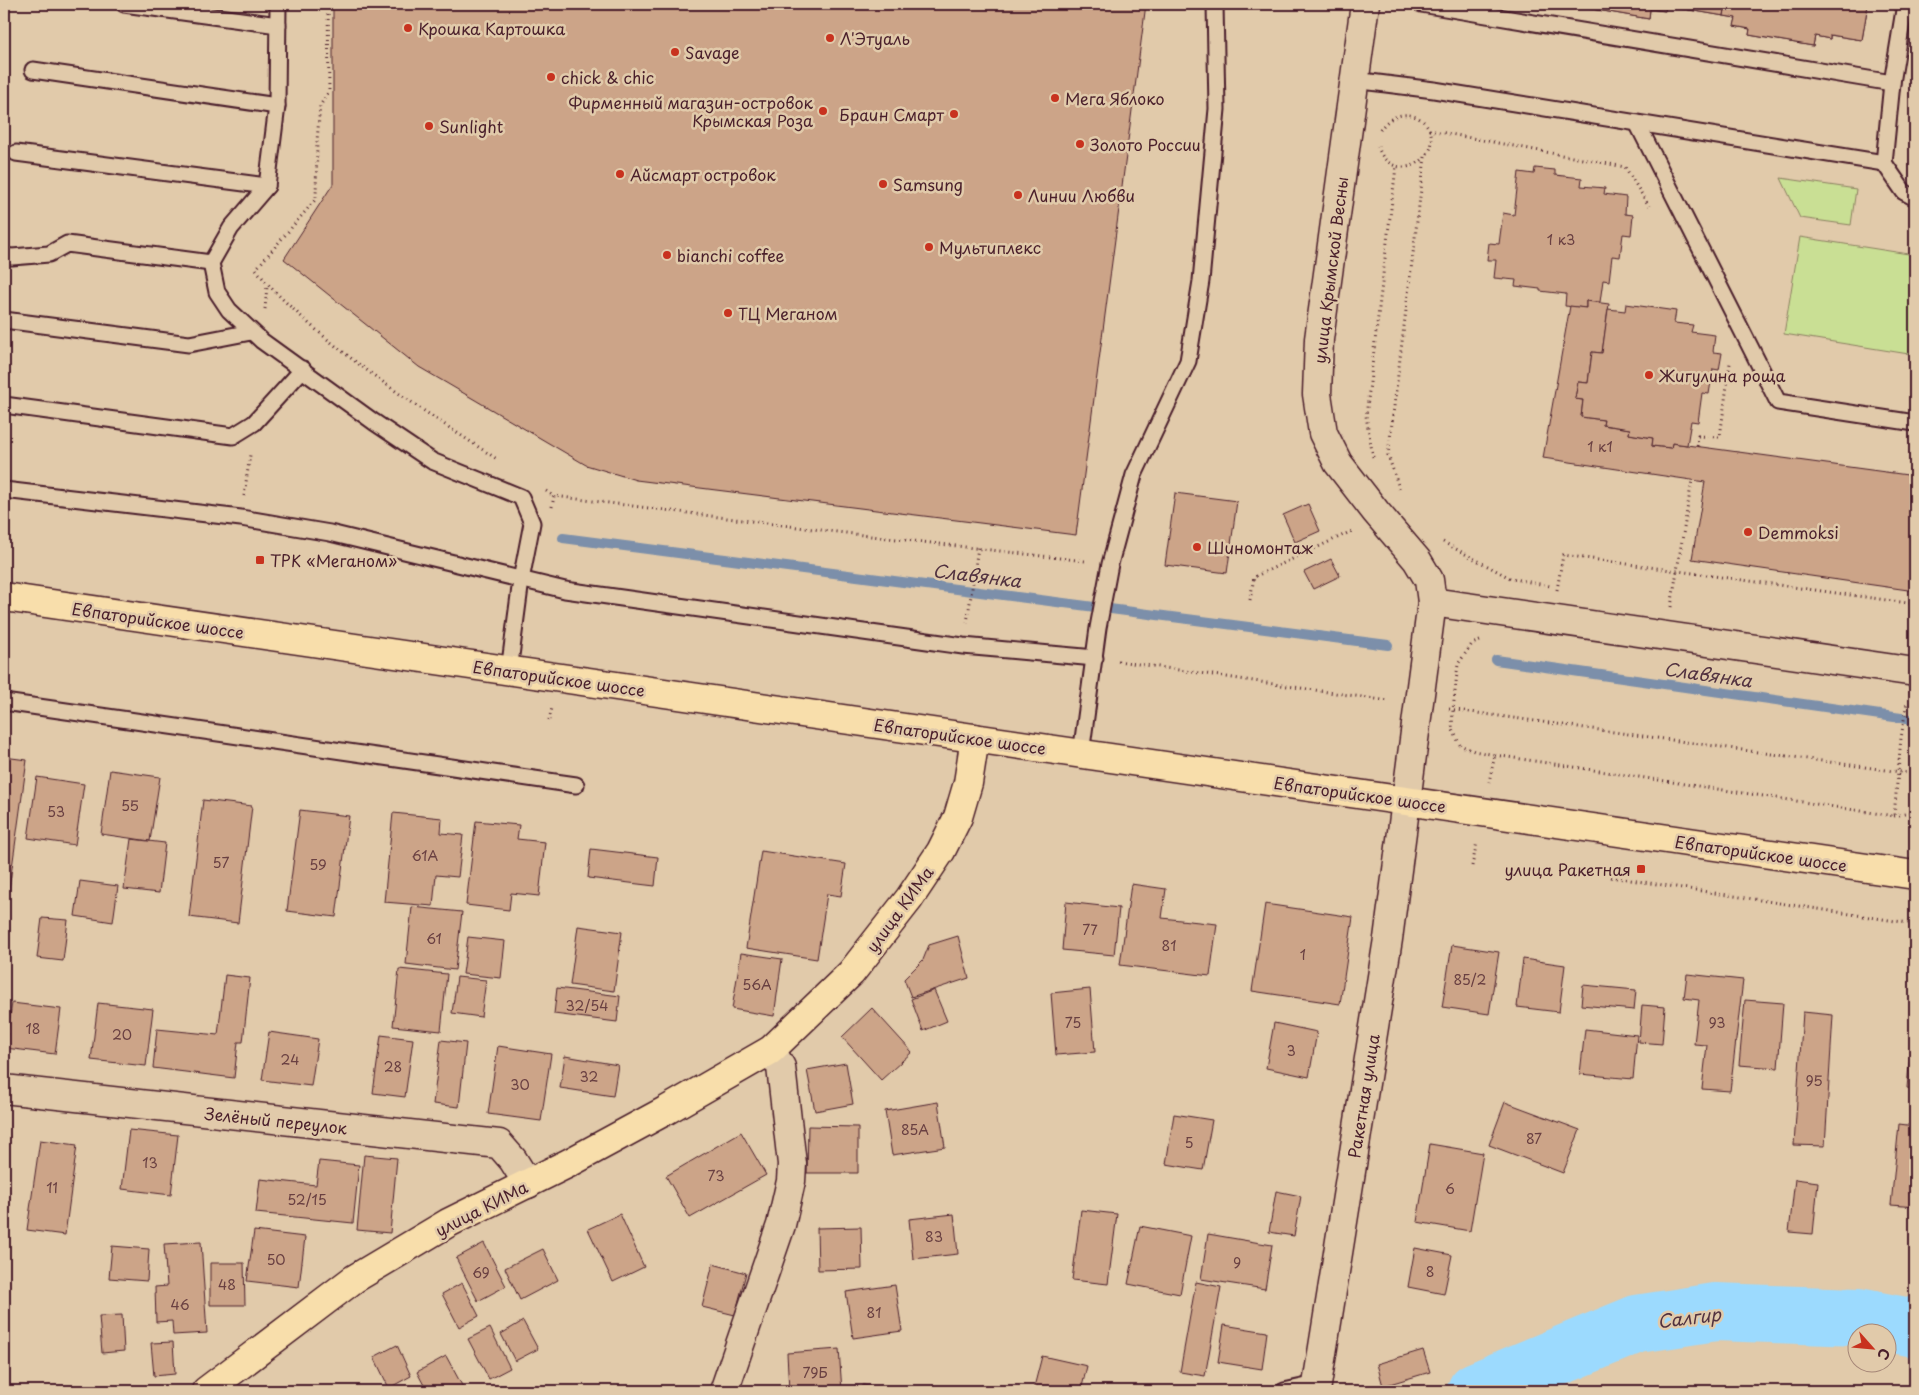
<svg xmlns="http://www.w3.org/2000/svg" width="1919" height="1395" viewBox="0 0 1919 1395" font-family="'Playpen Sans',sans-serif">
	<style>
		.green { fill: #c9df94; stroke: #8a7f60 }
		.water { fill: #9cdafe; stroke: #7b8faa }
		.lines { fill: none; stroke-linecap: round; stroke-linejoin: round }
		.shore { stroke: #6b6a7f; stroke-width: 1 }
		.stream { stroke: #7b8faa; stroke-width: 10 }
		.river { stroke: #9cdafe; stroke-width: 58 }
		.building { fill: #cca488; stroke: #4a1f2b }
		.lane-casing { stroke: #4a1f2b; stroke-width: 19 }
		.street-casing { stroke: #4a1f2b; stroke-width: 31 }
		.primary-casing { stroke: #4a1f2b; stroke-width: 31 }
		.path { stroke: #4a1f2b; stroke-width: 3; stroke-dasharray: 1 4; stroke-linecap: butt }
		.lane { stroke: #e1caaa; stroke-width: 15 }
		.street { stroke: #e1caaa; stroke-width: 28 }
		.primary { stroke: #f8deab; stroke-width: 28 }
		.poi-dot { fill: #c8321e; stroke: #e1caaa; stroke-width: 2 }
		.labels { text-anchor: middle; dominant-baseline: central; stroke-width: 5; stroke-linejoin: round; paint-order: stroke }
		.number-label { font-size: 14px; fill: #6a4042 }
		.poi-label { font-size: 16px; fill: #4a1f2b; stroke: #e1caaa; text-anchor: start }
		.street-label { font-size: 16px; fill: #4a1f2b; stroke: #e1caaa }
		.water-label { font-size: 18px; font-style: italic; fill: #523240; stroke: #e1caaa }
	</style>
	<rect width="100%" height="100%" fill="#e1caaa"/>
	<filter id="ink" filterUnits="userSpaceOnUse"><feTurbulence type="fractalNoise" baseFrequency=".02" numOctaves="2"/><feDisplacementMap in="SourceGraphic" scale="10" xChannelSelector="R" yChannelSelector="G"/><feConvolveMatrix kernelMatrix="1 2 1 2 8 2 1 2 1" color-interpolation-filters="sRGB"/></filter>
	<g filter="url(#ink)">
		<g class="green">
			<polygon points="1781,178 1856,189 1851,225 1800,218"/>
			<polygon points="1800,237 1915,255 1915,355 1784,334"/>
		</g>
		<polygon class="water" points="1592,1317 1577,1368 1534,1391 1435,1391"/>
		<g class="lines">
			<g class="shore">
				<polyline points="1447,1391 1582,1329 1583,1331 1573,1365 1536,1385 1533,1391"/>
				<polyline points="1461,1391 1569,1340 1572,1340 1567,1361 1531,1380 1527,1385 1526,1391"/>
				<polyline points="1479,1391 1526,1369 1528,1372 1521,1381 1519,1391"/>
			</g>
			<g class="stream">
				<polyline points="563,538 1388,645"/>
				<polyline points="1496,660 1915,720"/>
			</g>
			<polyline class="river" points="1476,1391 1637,1324 1715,1312 1858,1317 1915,1328"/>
		</g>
		<g class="building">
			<polygon points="333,4 1146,4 1076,535 636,480 586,465 419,367 284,259 333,184"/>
			<polygon points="1587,4 1868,4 1862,40 1830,35 1830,39 1815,36 1813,46 1749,35 1750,29 1734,26 1736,18 1666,6 1665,11 1650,9 1649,19 1586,8"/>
			<polygon points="1587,4 1726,4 1724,16 1666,6 1665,11 1650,9 1649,19 1586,8"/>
			<polygon points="1726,4 1868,4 1862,40 1830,35 1830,39 1815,36 1813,46 1749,35 1750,29 1734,26 1736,18 1724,16"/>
			<polygon points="1535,168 1555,170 1555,175 1582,178 1581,186 1605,188 1604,194 1626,197 1625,214 1633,215 1631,235 1623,234 1620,257 1612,256 1609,281 1603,280 1600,302 1586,301 1586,308 1565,306 1566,294 1540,291 1540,289 1515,286 1516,280 1494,278 1496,260 1487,260 1489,243 1499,244 1503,213 1514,215 1519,172 1534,174"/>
			<polygon points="1586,301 1609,304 1602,353 1592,352 1588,383 1578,382 1575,399 1583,400 1581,417 1604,420 1603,425 1630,429 1629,434 1653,438 1652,446 1671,448 1672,443 1915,476 1915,591 1692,559 1705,482 1543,458 1570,306 1586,308"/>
			<polygon points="1626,304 1676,311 1674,323 1693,325 1691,332 1715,335 1713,352 1722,353 1719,370 1713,369 1709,394 1702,393 1698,422 1691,421 1687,445 1672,443 1671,448 1652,446 1653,438 1629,434 1630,429 1603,425 1604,420 1581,417 1583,400 1575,399 1578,382 1588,383 1592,352 1602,353 1608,309 1625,311"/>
			<polygon points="1175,493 1237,501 1227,573 1165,565"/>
			<polygon points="1308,504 1320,531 1295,542 1283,515"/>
			<polygon points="1331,559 1340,576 1313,589 1304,572"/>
			<polygon points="4,757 27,760 6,911 4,910"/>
			<polygon points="110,770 160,777 150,841 101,834"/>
			<polygon points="37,777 84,784 75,845 28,838"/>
			<polygon points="203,800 252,806 238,923 189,917"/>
			<polygon points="300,810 349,816 336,917 287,911"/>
			<polygon points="393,813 442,818 441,833 463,835 458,877 436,875 433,906 384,902"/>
			<polygon points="476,821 519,825 517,839 545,842 539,896 511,893 509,910 466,905"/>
			<polygon points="131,839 165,843 159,893 124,889"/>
			<polygon points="591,849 658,857 655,886 588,878"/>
			<polygon points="761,851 846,864 841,896 827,894 817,959 746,948"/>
			<polygon points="80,881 118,886 113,922 75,916"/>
			<polygon points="1131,884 1166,889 1162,918 1217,924 1210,976 1120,965"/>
			<polygon points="1066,902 1119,908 1114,955 1062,950"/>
			<polygon points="1265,904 1353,917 1340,1004 1252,991"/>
			<polygon points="412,907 462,912 455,970 406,964"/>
			<polygon points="42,918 68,920 63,961 37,958"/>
			<polygon points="578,926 622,932 614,991 570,985"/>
			<polygon points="958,936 969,978 911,997 904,979 923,960 929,945"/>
			<polygon points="468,937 505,941 501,978 463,974"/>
			<polygon points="1452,945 1499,952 1489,1014 1442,1007"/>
			<polygon points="741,953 782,959 774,1016 732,1009"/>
			<polygon points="1523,959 1565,965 1559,1012 1517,1007"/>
			<polygon points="399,969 447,974 441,1031 393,1026"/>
			<polygon points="1687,974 1743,980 1730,1091 1702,1089 1707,1045 1694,1044 1699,1000 1684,998"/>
			<polygon points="225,975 250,978 243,1042 238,1042 234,1078 153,1068 157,1029 218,1035"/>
			<polygon points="457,977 486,980 481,1017 452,1013"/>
			<polygon points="1583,985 1636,990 1634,1010 1581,1005"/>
			<polygon points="557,988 620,996 617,1022 554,1014"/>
			<polygon points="1090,989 1095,1052 1056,1055 1051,993"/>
			<polygon points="934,990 947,1021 923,1031 911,999"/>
			<polygon points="1745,1000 1783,1003 1778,1068 1739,1065"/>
			<polygon points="1915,1000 1915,1089 1907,1088"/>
			<polygon points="12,1003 61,1009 55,1054 5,1048"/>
			<polygon points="98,1003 153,1009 146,1066 91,1060"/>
			<polygon points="1642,1005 1665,1007 1662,1044 1639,1042"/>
			<polygon points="872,1008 912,1052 881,1080 842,1037"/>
			<polygon points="1803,1012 1833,1015 1825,1146 1794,1145"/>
			<polygon points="1274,1023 1317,1032 1309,1077 1266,1068"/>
			<polygon points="1585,1029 1637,1035 1633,1079 1580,1074"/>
			<polygon points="269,1032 318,1039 311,1086 262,1080"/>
			<polygon points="381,1035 413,1039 405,1097 373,1093"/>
			<polygon points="441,1040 466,1043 459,1107 433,1104"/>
			<polygon points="498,1046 551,1054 541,1121 488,1114"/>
			<polygon points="565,1056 618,1065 613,1096 560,1088"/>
			<polygon points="846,1063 853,1104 815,1111 807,1070"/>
			<polygon points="938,1102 945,1147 892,1155 885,1111"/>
			<polygon points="1505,1102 1580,1130 1563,1173 1489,1145"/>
			<polygon points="1174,1114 1212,1120 1203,1170 1166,1164"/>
			<polygon points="1899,1124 1915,1126 1915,1207 1891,1205"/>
			<polygon points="808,1126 858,1127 858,1173 807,1173"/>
			<polygon points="129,1130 178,1135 171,1195 122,1189"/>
			<polygon points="741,1132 766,1175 690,1218 666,1176"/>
			<polygon points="40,1140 77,1145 65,1235 27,1230"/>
			<polygon points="1430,1144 1483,1153 1470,1231 1417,1222"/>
			<polygon points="364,1155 397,1158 390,1233 357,1230"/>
			<polygon points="319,1161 359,1165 353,1223 256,1213 260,1179 316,1185"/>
			<polygon points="1795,1179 1818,1182 1813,1234 1789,1232"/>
			<polygon points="1276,1191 1301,1196 1294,1236 1269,1232"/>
			<polygon points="1081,1210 1117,1214 1108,1284 1072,1280"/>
			<polygon points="620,1214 644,1267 613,1282 588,1229"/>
			<polygon points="954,1214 958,1254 913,1259 909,1219"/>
			<polygon points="1140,1226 1191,1236 1180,1294 1128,1284"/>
			<polygon points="861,1227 862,1269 818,1270 817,1228"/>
			<polygon points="254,1231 305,1237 299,1287 247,1281"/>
			<polygon points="1208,1234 1272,1245 1265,1289 1201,1279"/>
			<polygon points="201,1242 207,1333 173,1335 172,1321 156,1322 155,1287 167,1286 164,1244"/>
			<polygon points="484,1243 506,1286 478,1301 456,1258"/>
			<polygon points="112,1246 149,1249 147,1281 109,1278"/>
			<polygon points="1415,1248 1452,1255 1444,1294 1408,1287"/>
			<polygon points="543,1249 558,1280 520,1300 505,1268"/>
			<polygon points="210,1263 244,1263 245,1305 210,1305"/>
			<polygon points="713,1264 746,1273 735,1315 702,1307"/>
			<polygon points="1196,1282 1221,1287 1205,1376 1180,1372"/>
			<polygon points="462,1283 479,1316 459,1327 442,1294"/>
			<polygon points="895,1285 902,1331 853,1338 846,1292"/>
			<polygon points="122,1315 124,1351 102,1353 99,1316"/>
			<polygon points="523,1321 538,1349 515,1361 501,1334"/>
			<polygon points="1224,1325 1267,1332 1262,1369 1218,1362"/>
			<polygon points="490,1328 510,1368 489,1379 468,1339"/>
			<polygon points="173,1342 175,1374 154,1376 151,1343"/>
			<polygon points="397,1345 411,1376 389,1388 374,1357"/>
			<polygon points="839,1349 842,1391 789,1391 787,1353"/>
			<polygon points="1423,1350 1430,1372 1383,1386 1377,1364"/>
			<polygon points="446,1356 465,1391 427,1391 417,1372"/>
			<polygon points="1042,1356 1087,1366 1081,1391 1033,1391"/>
			<polygon points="863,1385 901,1391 862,1391"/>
		</g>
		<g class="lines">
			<g class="lane-casing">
				<g id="lane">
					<polyline points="124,4 278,25"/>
					<polyline points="278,4 277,106 267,186 231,228 211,263 217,292 229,310 262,341 374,422 432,461 521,497 532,523 521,580 509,671"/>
					<polyline points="1421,4 1892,83"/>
					<polyline points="1905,4 1892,83 1884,163 1904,192 1915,198"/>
					<polyline points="33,70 277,106"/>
					<polyline points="1354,80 1434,90 1884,163"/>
					<polyline points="1637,123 1778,402 1915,423"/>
					<polyline points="16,153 267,186"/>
					<polyline points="4,256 12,257 49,254 67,244 211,263"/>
					<polyline points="4,320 189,344 251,332"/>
					<polyline points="4,405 233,436 254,423 303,369"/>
					<polyline points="4,490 241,518 330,533 565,590 963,646 1095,658"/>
					<polyline points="4,702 576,785"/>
					<polyline points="1081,754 1098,628 1110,564 1134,475 1188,361 1201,281 1217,109 1215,4"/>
					<polyline points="1284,1391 1316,1384"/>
				</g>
			</g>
			<g class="street-casing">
				<g id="street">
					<polyline points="1432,602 1915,672"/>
					<polyline points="4,1089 499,1144 513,1160 528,1184"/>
					<polyline points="724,1391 781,1225 791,1181 792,1164 781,1067 771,1050"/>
					<polyline points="1316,1391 1388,939 1432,602 1429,580 1417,560 1376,512 1338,463 1323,433 1317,394 1319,339 1365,4"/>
				</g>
			</g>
			<g class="primary-casing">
				<g id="primary">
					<polyline points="4,597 1915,875"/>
					<polyline points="206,1391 354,1279 448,1223 569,1163 665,1111 771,1050 851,973 909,899 941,851 958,817 968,783 975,738"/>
				</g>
			</g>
			<g class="path">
				<path d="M328,4L329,91L320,106L317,141L316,199L256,269C270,289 288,304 306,321C365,373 431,416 497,459"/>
				<path d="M1380,130C1400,100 1438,119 1431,147C1430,150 1427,154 1425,157L1388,455L1400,491"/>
				<polyline points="1429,130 1625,167 1649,206"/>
				<path d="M1378,146C1384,169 1409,174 1425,157"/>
				<polyline points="265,309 267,286"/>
				<polyline points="1697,446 1698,436 1720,437 1730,363"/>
				<polyline points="1373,457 1366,416 1396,167"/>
				<polyline points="546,491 554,496"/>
				<polyline points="244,496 250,455"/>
				<polyline points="552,507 554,496 837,532 1085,561"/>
				<polyline points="1443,542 1510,578 1550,586"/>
				<polyline points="1557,590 1563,555 1915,604"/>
				<polyline points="1250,600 1254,577 1352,531"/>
				<polyline points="1671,607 1692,480"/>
				<polyline points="967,623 978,547"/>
				<polyline points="1480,641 1472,644 1458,664 1453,710 1452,728 1460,745 1474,751 1495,755 1489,782"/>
				<polyline points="1118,661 1389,701"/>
				<polyline points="1449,709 1915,774"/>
				<polyline points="549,720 552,708"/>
				<polyline points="1495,755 1894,816 1901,738 1907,702"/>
				<polyline points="1894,816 1915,812"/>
				<polyline points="1472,866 1477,842"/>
				<polyline points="1611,877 1915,924"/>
			</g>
			<use href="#lane" class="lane"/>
			<use href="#street" class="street"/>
			<use href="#primary" class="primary"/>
		</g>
	</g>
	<g class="poi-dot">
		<circle cx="408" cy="28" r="5"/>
		<circle cx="830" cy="38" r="5"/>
		<circle cx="675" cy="52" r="5"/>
		<circle cx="551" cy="77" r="5"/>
		<circle cx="1055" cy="98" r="5"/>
		<circle cx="823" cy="111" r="5"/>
		<circle cx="954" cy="114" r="5"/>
		<circle cx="429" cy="126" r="5"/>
		<circle cx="1080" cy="144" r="5"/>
		<circle cx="620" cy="174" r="5"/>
		<circle cx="883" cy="184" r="5"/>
		<circle cx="1018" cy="195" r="5"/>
		<circle cx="929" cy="247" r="5"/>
		<circle cx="667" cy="255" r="5"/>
		<circle cx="728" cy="313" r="5"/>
		<circle cx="1649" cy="375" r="5"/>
		<circle cx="1748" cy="532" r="5"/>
		<circle cx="1197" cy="547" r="5"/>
		<rect x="255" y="555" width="10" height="10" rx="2.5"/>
		<rect x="1636" y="864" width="10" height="10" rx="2.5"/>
	</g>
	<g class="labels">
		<g class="number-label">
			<text x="1561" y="239">1 к3</text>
			<text x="1600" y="446">1 к1</text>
			<text x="130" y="805">55</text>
			<text x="56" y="811">53</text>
			<text x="425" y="855">61А</text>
			<text x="221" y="862">57</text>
			<text x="318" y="864">59</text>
			<text x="1090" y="929">77</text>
			<text x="434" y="938">61</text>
			<text x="1169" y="945">81</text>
			<text x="1303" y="954">1</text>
			<text x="1470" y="979">85/2</text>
			<text x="757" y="984">56А</text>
			<text x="587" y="1005">32/54</text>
			<text x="1073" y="1022">75</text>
			<text x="1717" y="1022">93</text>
			<text x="33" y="1028">18</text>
			<text x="122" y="1034">20</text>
			<text x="1291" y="1050">3</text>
			<text x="290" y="1059">24</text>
			<text x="393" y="1066">28</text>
			<text x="589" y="1076">32</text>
			<text x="1814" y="1080">95</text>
			<text x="520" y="1084">30</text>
			<text x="915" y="1129">85А</text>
			<text x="1534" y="1138">87</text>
			<text x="1189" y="1142">5</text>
			<text x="150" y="1162">13</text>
			<text x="716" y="1175">73</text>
			<text x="52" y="1187">11</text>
			<text x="1450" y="1188">6</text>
			<text x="307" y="1199">52/15</text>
			<text x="934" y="1236">83</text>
			<text x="276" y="1259">50</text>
			<text x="1237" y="1262">9</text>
			<text x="1430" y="1271">8</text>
			<text x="481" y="1272">69</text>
			<text x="227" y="1284">48</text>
			<text x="180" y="1304">46</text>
			<text x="874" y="1312">81</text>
			<text x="815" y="1372">79Б</text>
		</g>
		<g class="poi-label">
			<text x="418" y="28">Крошка Картошка</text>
			<text x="840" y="38">Л'Этуаль</text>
			<text x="685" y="52">Savage</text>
			<text x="561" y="77">chick &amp; chic</text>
			<text x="1065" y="98">Мега Яблоко</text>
			<text x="813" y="102" text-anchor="end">Фирменный магазин-островок<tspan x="813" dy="18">Крымская Роза</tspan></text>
			<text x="944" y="114" text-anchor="end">Браин Смарт</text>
			<text x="439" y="126">Sunlight</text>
			<text x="1090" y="144">Золото России</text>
			<text x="630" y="174">Айсмарт островок</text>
			<text x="893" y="184">Samsung</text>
			<text x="1028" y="195">Линии Любви</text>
			<text x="939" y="247">Мультиплекс</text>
			<text x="677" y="255">bianchi coffee</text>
			<text x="738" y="313">ТЦ Меганом</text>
			<text x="1659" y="375">Жигулина роща</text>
			<text x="1758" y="532">Demmoksi</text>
			<text x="1207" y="547">Шиномонтаж</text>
			<text x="270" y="560">ТРК «Меганом»</text>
			<text x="1631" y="869" text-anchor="end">улица Ракетная</text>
		</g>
		<g class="street-label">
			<text transform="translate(1330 270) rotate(-83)">улица Крымской Весны</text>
			<text transform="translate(158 620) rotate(8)">Евпаторийское шоссе</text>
			<text transform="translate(559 678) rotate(8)">Евпаторийское шоссе</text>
			<text transform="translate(960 736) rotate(8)">Евпаторийское шоссе</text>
			<text transform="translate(1360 794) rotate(8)">Евпаторийское шоссе</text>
			<text transform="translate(1761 853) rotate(8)">Евпаторийское шоссе</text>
			<text transform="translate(899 909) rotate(-54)">улица КИМа</text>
			<text transform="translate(1363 1096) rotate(-81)">Ракетная улица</text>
			<text transform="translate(276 1120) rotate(6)">Зелёный переулок</text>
			<text transform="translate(481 1208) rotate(-27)">улица КИМа</text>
		</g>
		<g class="water-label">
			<text transform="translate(977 575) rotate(7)">Славянка</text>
			<text transform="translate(1708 674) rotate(8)">Славянка</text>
			<text transform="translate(1689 1317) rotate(-7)">Салгир</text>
		</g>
	</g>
	<rect width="1919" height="1395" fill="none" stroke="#e1caaa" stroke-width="20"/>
	<rect x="10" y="10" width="1899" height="1375" fill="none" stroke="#4a1f2b" stroke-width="2" filter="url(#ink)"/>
	<g transform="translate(1872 1348) rotate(117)"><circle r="24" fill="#e1caaa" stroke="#a58677"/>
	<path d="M0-4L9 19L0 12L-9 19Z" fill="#c8321e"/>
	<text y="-8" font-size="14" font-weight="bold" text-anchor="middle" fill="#4a1f2b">С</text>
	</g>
</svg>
